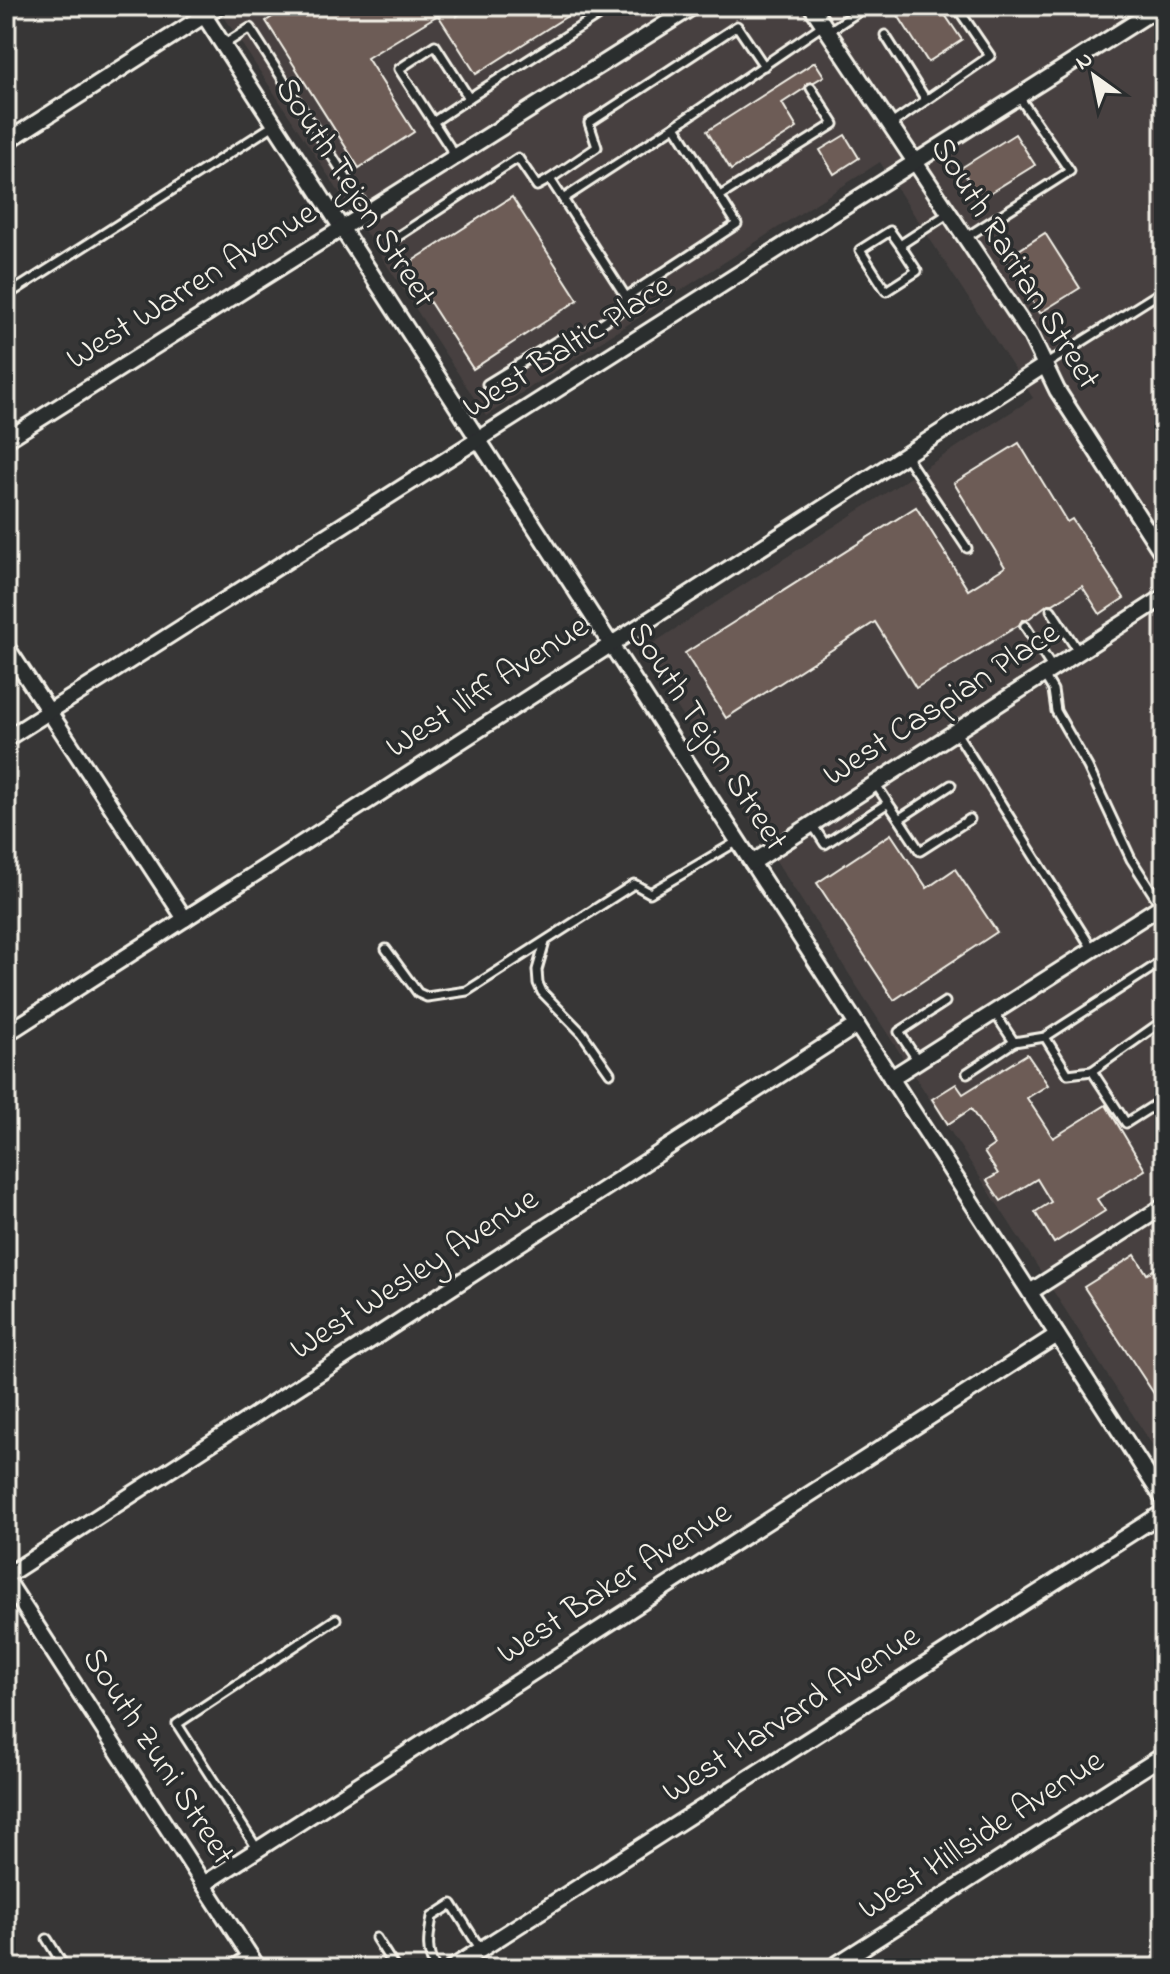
<svg xmlns="http://www.w3.org/2000/svg" width="1170" height="1974" viewBox="0 0 1170 1974" font-family="'Indie Flower',sans-serif">
	<style>
		.built { fill: #474140 }
		.building { fill: #6d5c56; stroke: #f4f1e8; stroke-width: 2 }
		.lines { fill: none; stroke-linecap: round; stroke-linejoin: round }
		.lane-casing { stroke: #f4f1e8; stroke-width: 13 }
		.street-casing { stroke: #f4f1e8; stroke-width: 20 }
		.lane { stroke: #2a2d2e; stroke-width: 7 }
		.street { stroke: #2a2d2e; stroke-width: 14 }
		.labels { text-anchor: middle; dominant-baseline: central; stroke-width: 7; stroke-linejoin: round; paint-order: stroke }
		.street-label { font-size: 34px; fill: #f4f1e8; stroke: #2a2d2e }
	</style>
	<rect width="100%" height="100%" fill="#373636"/>
	<filter id="ink" filterUnits="userSpaceOnUse"><feTurbulence type="fractalNoise" baseFrequency=".0125" numOctaves="2"/><feDisplacementMap in="SourceGraphic" scale="16" xChannelSelector="R" yChannelSelector="G"/><feConvolveMatrix kernelMatrix="1 2 1 2 8 2 1 2 1" color-interpolation-filters="sRGB"/></filter>
	<g filter="url(#ink)">
		<polygon class="built" points="217,6 1164,6 1164,1463 641,651 1033,398 880,162 486,416"/>
		<g class="building">
			<polygon points="290,6 453,6 457,16 472,6 583,6 476,74 438,15 367,58 414,132 359,168 266,21"/>
			<polygon points="892,6 939,6 962,40 928,62"/>
			<polygon points="815,62 824,76 814,82 807,83 805,88 782,103 797,128 731,170 707,131"/>
			<polygon points="1015,134 1035,165 980,199 961,168"/>
			<polygon points="845,135 859,158 834,174 820,150"/>
			<polygon points="512,197 578,300 473,369 406,265"/>
			<polygon points="1045,233 1080,288 1040,313 1005,259"/>
			<polygon points="1019,443 1067,522 1072,519 1124,598 1100,614 1082,586 1053,604 1048,604 1027,620 1022,620 1019,625 916,688 875,622 726,718 685,653 916,507 968,590 1005,567 954,483"/>
			<polygon points="891,834 927,888 955,869 997,932 894,1000 817,883"/>
			<polygon points="1027,1054 1048,1085 1027,1098 1053,1138 1106,1105 1145,1170 1097,1199 1105,1211 1054,1243 1035,1212 1051,1202 1037,1179 1001,1201 987,1180 998,1174 984,1152 994,1145 971,1109 948,1124 932,1099 956,1084 963,1094"/>
			<polygon points="1135,1255 1147,1274 1164,1263 1164,1409 1084,1287"/>
		</g>
		<g class="lines">
			<g class="lane-casing">
				<g id="lane">
					<polyline points="829,31 867,6"/>
					<polyline points="885,35 926,100"/>
					<polyline points="223,45 250,28 368,212"/>
					<polyline points="433,122 469,98"/>
					<polyline points="890,125 990,56 956,6"/>
					<polyline points="456,157 399,69 435,45 469,98 611,7"/>
					<polyline points="550,179 597,147 589,123 737,26 764,66"/>
					<polyline points="720,196 834,124 811,88"/>
					<polyline points="397,237 518,158 537,186 550,179 563,199"/>
					<polyline points="965,238 1070,171 1019,97"/>
					<polyline points="900,245 917,271 886,291 860,250 890,231 900,245 949,213"/>
					<polyline points="6,296 274,125"/>
					<polyline points="626,297 563,199 675,126"/>
					<polyline points="1045,365 1164,290"/>
					<polyline points="487,384 560,339 570,344 623,309 626,297 737,224 675,126 823,25"/>
					<polyline points="905,455 967,548"/>
					<polyline points="1051,610 1078,651"/>
					<polyline points="1025,626 1053,669"/>
					<polyline points="1044,675 1053,690 1056,711 1088,767 1131,859 1161,906"/>
					<polyline points="956,732 1093,950"/>
					<polyline points="875,783 888,803"/>
					<polyline points="899,819 920,851 970,819"/>
					<polyline points="812,824 825,844 888,803 899,819 951,785"/>
					<polyline points="545,942 537,970 538,983 542,992 582,1033 610,1073"/>
					<polyline points="386,949 418,993 427,997 467,991 634,884 650,893 738,841"/>
					<polyline points="994,1012 1014,1042 1045,1037 1164,960"/>
					<polyline points="1045,1037 1068,1074 1092,1071 1164,1020"/>
					<polyline points="918,1061 899,1032 945,1002"/>
					<polyline points="1092,1071 1126,1123 1164,1099"/>
					<polyline points="967,1073 1014,1042"/>
					<polyline points="258,1850 177,1724 336,1619"/>
					<polyline points="376,1938 395,1968"/>
					<polyline points="47,1939 65,1968"/>
					<path d="M435,1968C425,1950 429,1936 432,1917L452,1904L481,1950"/>
				</g>
			</g>
			<g class="street-casing">
				<g id="street">
					<polyline points="198,6 1164,1500"/>
					<polyline points="811,6 1031,336 1057,390 1164,556"/>
					<polyline points="6,142 219,6"/>
					<polyline points="6,440 694,6"/>
					<polyline points="6,646 185,919"/>
					<polyline points="6,739 1161,6"/>
					<polyline points="752,863 1164,597"/>
					<polyline points="6,1034 1045,365"/>
					<polyline points="891,1078 1164,904"/>
					<polyline points="1030,1292 1164,1206"/>
					<polyline points="6,1576 857,1025"/>
					<polyline points="6,1579 258,1968"/>
					<polyline points="204,1884 1057,1335"/>
					<polyline points="234,1968 251,1957"/>
					<polyline points="452,1968 1164,1512"/>
					<polyline points="831,1968 1164,1755"/>
				</g>
			</g>
			<use href="#lane" class="lane"/>
			<use href="#street" class="street"/>
		</g>
	</g>
	<g class="labels">
		<g class="street-label">
			<text transform="translate(354 193) rotate(57)">South Tejon Street</text>
			<text transform="translate(1014 264) rotate(58)">South Raritan Street</text>
			<text transform="translate(192 287) rotate(-32)">West Warren Avenue</text>
			<text transform="translate(568 348) rotate(-32)">West Baltic Place</text>
			<text transform="translate(488 688) rotate(-33)">West Iliff Avenue</text>
			<text transform="translate(942 705) rotate(-33)">West Caspian Place</text>
			<text transform="translate(706 737) rotate(57)">South Tejon Street</text>
			<text transform="translate(415 1275) rotate(-33)">West Wesley Avenue</text>
			<text transform="translate(615 1584) rotate(-33)">West Baker Avenue</text>
			<text transform="translate(792 1715) rotate(-33)">West Harvard Avenue</text>
			<text transform="translate(157 1757) rotate(57)">South Zuni Street</text>
			<text transform="translate(982 1836) rotate(-33)">West Hillside Avenue</text>
		</g>
	</g>
	<rect width="1170" height="1974" fill="none" stroke="#2a2d2e" stroke-width="32"/>
	<rect x="16" y="16" width="1138" height="1942" fill="none" stroke="#f4f1e8" stroke-width="3" filter="url(#ink)"/>
	<g transform="translate(1094 76) rotate(327)" stroke="#2a2d2e" stroke-width="6" paint-order="stroke">
	<path d="M0-6L14 30L0 20L-14 30Z" fill="#f4f1e8"/>
	<text y="-12" font-size="22" font-weight="bold" text-anchor="middle" fill="#f4f1e8">N</text>
	</g>
</svg>
